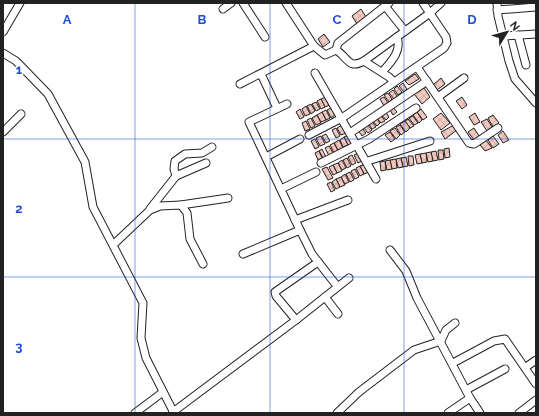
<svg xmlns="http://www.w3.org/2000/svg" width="539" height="416" viewBox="0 0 539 416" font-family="Raleway,sans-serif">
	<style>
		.building { fill: url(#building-cross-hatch); stroke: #222 }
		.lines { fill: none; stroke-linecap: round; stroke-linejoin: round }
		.minor-casing { stroke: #222; stroke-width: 9 }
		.minor { stroke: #fff; stroke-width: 7 }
		.grid { fill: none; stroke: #1d4ed8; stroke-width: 1; stroke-opacity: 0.55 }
		.grid-label { font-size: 13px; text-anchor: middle; font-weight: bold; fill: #1d4ed8; stroke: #fff; stroke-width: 3; stroke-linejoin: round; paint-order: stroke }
	</style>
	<defs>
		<pattern id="building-cross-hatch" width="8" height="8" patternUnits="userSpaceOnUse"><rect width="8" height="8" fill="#f3c9c0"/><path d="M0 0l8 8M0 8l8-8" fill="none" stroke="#d0aca5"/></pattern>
	</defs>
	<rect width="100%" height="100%" fill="#fff"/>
	<g class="building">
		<polygon points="361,9 366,17 357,24 352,16"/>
		<polygon points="324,34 330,42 323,47 318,39"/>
		<polygon points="415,74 419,79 409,85 405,81"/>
		<polygon points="441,78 445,84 437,90 433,85"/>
		<polygon points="403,83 407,89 404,92 399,86"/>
		<polygon points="397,86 402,92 398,95 394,89"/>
		<polygon points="424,88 430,97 422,104 414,94"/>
		<polygon points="393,90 397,96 394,99 389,93"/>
		<polygon points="388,93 392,99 389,102 384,95"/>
		<polygon points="326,97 330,105 325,107 321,99"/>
		<polygon points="384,97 388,103 384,106 380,99"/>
		<polygon points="462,97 467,105 462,109 456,101"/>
		<polygon points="321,99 325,107 321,109 317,101"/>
		<polygon points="316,102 320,109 316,111 312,104"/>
		<polygon points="311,104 315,111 311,114 307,106"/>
		<polygon points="306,106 310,114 305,116 302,109"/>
		<polygon points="392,106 397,112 393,115 389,108"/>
		<polygon points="331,108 335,115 331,118 327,110"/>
		<polygon points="300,109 304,117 300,119 296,112"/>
		<polygon points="421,109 427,117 423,120 417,112"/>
		<polygon points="326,110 330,118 326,120 322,112"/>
		<polygon points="385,111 389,117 386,120 381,114"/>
		<polygon points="322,112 326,120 321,122 317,115"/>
		<polygon points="417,112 422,120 419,123 413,115"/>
		<polygon points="441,113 450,123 441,130 433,119"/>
		<polygon points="475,113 480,122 474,125 469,117"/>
		<polygon points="380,114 385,121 381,123 376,117"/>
		<polygon points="317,115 321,123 316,125 312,118"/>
		<polygon points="493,115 499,123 493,127 488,118"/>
		<polygon points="413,116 418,123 414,125 409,118"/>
		<polygon points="376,117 380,123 377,126 372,120"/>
		<polygon points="311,118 315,126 311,128 307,120"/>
		<polygon points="408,119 414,126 410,128 405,121"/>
		<polygon points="487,119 492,127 487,131 481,122"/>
		<polygon points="306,121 310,129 305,131 302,123"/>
		<polygon points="372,121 376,127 372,129 368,123"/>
		<polygon points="405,121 410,128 406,132 400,124"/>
		<polygon points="367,124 372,130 368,133 363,127"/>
		<polygon points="342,125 346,133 341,135 337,128"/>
		<polygon points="400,125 405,132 401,135 396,127"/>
		<polygon points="454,125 457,130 445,139 441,132"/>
		<polygon points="361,127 366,133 362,136 358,130"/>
		<polygon points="336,128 340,136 336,138 332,130"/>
		<polygon points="395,128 400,135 396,139 390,131"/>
		<polygon points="474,128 479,136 474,140 468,132"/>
		<polygon points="503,131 509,140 503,143 498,135"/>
		<polygon points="390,132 395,139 391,142 385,135"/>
		<polygon points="326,134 330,141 326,143 322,136"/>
		<polygon points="349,135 353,143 348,145 344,137"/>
		<polygon points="321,136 325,144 320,146 316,138"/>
		<polygon points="493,136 499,144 493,148 488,140"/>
		<polygon points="344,137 348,145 343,147 340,140"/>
		<polygon points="315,139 319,147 315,149 311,141"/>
		<polygon points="339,140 343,148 338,150 334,143"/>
		<polygon points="486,140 492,148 485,151 480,145"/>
		<polygon points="334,143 338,151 334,153 330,145"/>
		<polygon points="329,146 333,153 329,156 325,148"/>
		<polygon points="449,148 450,157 445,158 444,149"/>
		<polygon points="322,149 326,157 323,158 319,151"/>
		<polygon points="438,150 443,150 444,159 439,160"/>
		<polygon points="319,151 322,158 318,160 315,153"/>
		<polygon points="436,151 438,160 433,161 431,152"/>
		<polygon points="431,152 433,161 428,162 426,153"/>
		<polygon points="358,153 362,161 358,163 354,155"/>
		<polygon points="426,153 427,162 422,163 420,154"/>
		<polygon points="420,154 422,163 417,164 415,155"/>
		<polygon points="352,155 356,163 352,165 348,157"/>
		<polygon points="408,156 413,156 414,165 409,166"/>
		<polygon points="406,157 408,166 403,167 401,158"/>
		<polygon points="347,158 351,166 347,168 343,160"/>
		<polygon points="401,158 403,167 398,168 396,159"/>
		<polygon points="396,159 397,168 392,169 390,160"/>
		<polygon points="342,160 346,168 342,170 338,163"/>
		<polygon points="390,160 392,169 387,170 385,161"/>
		<polygon points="385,161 386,170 381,171 380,162"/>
		<polygon points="338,163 342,171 337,173 333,165"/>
		<polygon points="365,164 369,172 364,174 360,166"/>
		<polygon points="333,165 337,173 333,175 329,167"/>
		<polygon points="360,166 364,174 360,176 356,168"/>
		<polygon points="327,167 333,178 328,180 322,169"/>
		<polygon points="355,169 359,177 355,179 351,171"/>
		<polygon points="350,172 354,180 350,182 346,174"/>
		<polygon points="345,174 349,182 345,184 341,177"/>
		<polygon points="341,177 345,185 340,187 336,179"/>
		<polygon points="336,179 340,187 336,189 332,182"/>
		<polygon points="331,182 335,190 331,192 327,184"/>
	</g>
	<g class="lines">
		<g class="minor-casing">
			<g id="minor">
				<polyline points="243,3 265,37"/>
				<path d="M389,3L338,43L336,50C348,57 348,70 364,61L430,13L441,3"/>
				<polyline points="497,3 498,16 509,61 515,79 536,103"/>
				<polyline points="385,6 405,31"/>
				<polyline points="223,9 231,3"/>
				<polyline points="497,10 536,7"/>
				<polyline points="3,32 20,3"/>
				<polyline points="518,35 526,65"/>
				<polyline points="504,36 536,34"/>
				<polyline points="314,46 325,55 336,50"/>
				<polyline points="3,53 16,61 48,94 85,162 93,207 143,303 141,338 146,358 174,413"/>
				<polyline points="364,61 389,77 394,82"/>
				<polyline points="417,67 469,143 474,144 498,128"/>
				<path d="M382,72C391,62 402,51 397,37"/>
				<polyline points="315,73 376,179"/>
				<polyline points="261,74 277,108"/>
				<polyline points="240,84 314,46 286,3"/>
				<polyline points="438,97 464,78"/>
				<polyline points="3,132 21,114"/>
				<polyline points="350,133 427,81"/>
				<polyline points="309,135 342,118 444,48 447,43 446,37 423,3"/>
				<polyline points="266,157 300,139"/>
				<polyline points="368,161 430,141"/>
				<polyline points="321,163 369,139 416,108"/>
				<polyline points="176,176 206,163"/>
				<polyline points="281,189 316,172"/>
				<polyline points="181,205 228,198"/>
				<polyline points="150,209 176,176 174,169 175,161 185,154 202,153 212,147"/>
				<polyline points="295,220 348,200"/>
				<polyline points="300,230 312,254 337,286"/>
				<polyline points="114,244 150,210 160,206 181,205 187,213 190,239 203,264"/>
				<polyline points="390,250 406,271 417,298 470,398 480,413"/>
				<polyline points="243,254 300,230 249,122 287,104"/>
				<polyline points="325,297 338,314"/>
				<polyline points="296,320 276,296 275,292 318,262"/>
				<polyline points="453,363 494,341 505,339 536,384"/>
				<polyline points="526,367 536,360"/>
				<polyline points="466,390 505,369"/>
				<polyline points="173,412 296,320 349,278"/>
				<polyline points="135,413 163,392"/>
				<polyline points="337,413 359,392 414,350 441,341 446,330 455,323"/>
				<polyline points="448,413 470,398"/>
				<polyline points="519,413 536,400"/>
			</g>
		</g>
		<use href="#minor" class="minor"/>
	</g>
	<path class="grid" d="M135,3V413M270,3V413M404,3V413M3,139H536M3,277H536"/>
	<g class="grid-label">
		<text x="67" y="24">A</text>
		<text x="202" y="24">B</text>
		<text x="337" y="24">C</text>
		<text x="472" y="24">D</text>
		<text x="19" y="74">1</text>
		<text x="19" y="213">2</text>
		<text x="19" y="351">3</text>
	</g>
	<rect width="539" height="416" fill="none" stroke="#222222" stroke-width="8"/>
	<g transform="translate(507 32) rotate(53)" stroke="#ffffff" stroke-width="3" paint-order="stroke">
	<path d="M0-3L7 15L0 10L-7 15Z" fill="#222222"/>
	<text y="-6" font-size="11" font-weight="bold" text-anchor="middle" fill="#222222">N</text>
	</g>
</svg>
